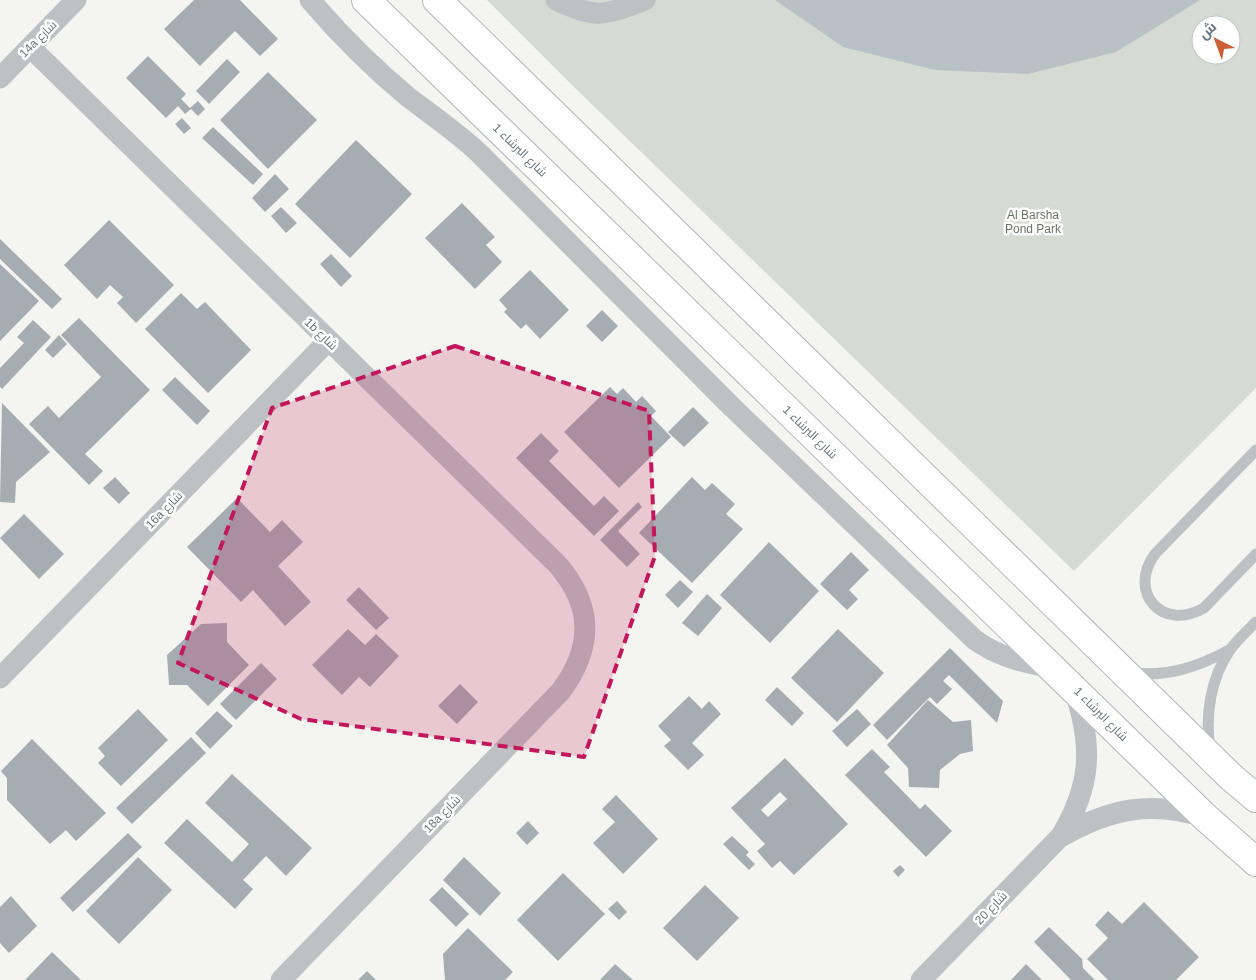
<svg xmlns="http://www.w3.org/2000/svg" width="1256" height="980" viewBox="0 0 1256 980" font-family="Helvetica,Cairo,sans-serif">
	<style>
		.green { fill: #d5dad2; fill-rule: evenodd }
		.water { fill: #b8c1c6 }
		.building { fill: #a6adb2; fill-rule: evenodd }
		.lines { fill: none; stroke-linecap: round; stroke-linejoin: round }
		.secondary-casing { stroke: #b2b6ba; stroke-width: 30 }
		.lane { stroke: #bdc1c4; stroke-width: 11 }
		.street { stroke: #bdc1c4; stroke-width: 21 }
		.secondary { stroke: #fff; stroke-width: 28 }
		.marked { fill: #c2185b; fill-opacity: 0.2; stroke: #c2185b; stroke-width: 4; stroke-dasharray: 10 6; stroke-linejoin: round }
		.labels { text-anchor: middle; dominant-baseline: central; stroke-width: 5; stroke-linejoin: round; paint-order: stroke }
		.street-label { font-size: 12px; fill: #66737e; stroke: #fff }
		.park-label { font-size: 12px; fill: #677664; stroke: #fff }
	</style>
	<rect width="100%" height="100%" fill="#f4f4f1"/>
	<path class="green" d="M487,0H1256V388L1074,571L575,88ZM1201,25H1231V55H1201Z"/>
	<polygon class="water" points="775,0 1200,0 1116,52 1028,74 935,70 843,47"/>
	<g class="building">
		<polygon points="194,0 240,0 278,39 260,56 235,31 200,66 164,29"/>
		<polygon points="148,56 186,94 181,99 190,108 198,101 205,109 198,116 191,109 185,114 178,106 166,118 126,78"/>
		<polygon points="227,59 240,72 209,104 196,91"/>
		<polygon points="268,72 317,120 268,169 220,120"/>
		<polygon points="182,118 191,128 184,134 175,124"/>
		<polygon points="213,127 263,174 253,185 202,138"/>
		<polygon points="356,140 412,194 350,258 295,204"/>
		<polygon points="275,174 289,189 265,212 252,198"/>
		<polygon points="462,203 495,237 486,245 502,262 475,289 425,238"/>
		<polygon points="281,207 297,223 286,233 271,216"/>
		<polygon points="109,220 174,285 136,323 117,303 123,297 110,285 97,299 64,265"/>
		<polygon points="0,239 62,299 52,309 0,259"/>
		<polygon points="331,254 352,276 341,287 320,264"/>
		<polygon points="0,264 39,301 0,341"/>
		<polygon points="530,270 569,310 540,339 526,324 521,329 504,312 507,309 499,300"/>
		<polygon points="181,293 197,309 205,302 251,350 208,393 145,329"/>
		<polygon points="602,310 618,326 602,342 586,326"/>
		<polygon points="79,318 150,390 85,454 103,471 89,485 29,424 48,406 59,418 101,377 61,335"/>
		<polygon points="33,320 51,337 2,389 0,387 0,368 24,343 17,337"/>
		<polygon points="59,335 67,344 53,358 45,350"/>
		<polygon points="175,377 210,411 197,425 162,390"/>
		<polygon points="610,387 617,394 623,388 636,402 642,396 656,411 651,416 671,437 619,488 564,432"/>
		<polygon points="2,403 50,452 16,482 15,503 0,502"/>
		<polygon points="693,407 709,423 684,447 668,432"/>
		<polygon points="541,433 559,451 549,461 594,506 604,496 619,511 594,536 516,458"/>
		<polygon points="115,477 130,493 119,504 103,488"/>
		<polygon points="692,477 705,490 712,483 735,504 726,514 743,529 692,583 639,533"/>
		<polygon points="237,498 270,532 282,520 303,542 278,566 311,602 285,626 253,590 241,602 187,547"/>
		<polygon points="638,502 642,507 618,531 640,554 627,567 600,540"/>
		<polygon points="24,514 64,554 39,579 0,538"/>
		<polygon points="769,542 819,591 770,643 720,595"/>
		<polygon points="851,552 869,570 849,590 858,599 847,610 820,584"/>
		<polygon points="680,580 693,592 678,608 665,595"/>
		<polygon points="359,587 389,618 376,630 346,600"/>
		<polygon points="707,594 722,608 698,636 682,623"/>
		<polygon points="227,623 227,642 249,665 208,706 187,685 169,685 167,655 201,624"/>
		<polygon points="348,629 365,645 376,634 399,656 370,687 359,677 342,695 312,665"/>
		<polygon points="838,629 884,673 837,722 791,678"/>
		<polygon points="950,648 1003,701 997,723 949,675 943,681 952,689 937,704 930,697 887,740 873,725"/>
		<polygon points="261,663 277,679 236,720 220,704"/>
		<polygon points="460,684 478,702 457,724 438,706"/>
		<polygon points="777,687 804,713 792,726 765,700"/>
		<polygon points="689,696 702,709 709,701 721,714 692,743 704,755 688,770 664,746 671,740 658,726"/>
		<polygon points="928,700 953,722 971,720 973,751 960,754 940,770 939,788 909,787 908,768 887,745"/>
		<polygon points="138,709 168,740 121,786 98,763 105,756 98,748"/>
		<polygon points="857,709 871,724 847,747 832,731"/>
		<polygon points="217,711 233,726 210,749 195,733"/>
		<polygon points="191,737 206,753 132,824 116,808"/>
		<polygon points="32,739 106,813 76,841 66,830 50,844 7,800 7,778 1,771"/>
		<polygon points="872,749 890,767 884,772 920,809 925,804 952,831 926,857 845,775"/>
		<path d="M785,758L848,824L794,875L780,861L772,868L757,851L765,844L731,808ZM780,792L787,799L768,817L761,810Z"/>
		<polygon points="232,774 312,848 286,876 266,856 243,880 253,889 235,909 164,843 187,819 232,862 249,844 205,803"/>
		<polygon points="616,795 658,839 623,874 593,843 615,822 602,809"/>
		<polygon points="528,821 539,833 527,845 516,833"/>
		<polygon points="128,833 142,847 73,912 60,898"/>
		<polygon points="732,836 749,852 746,855 755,864 749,870 723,844"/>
		<polygon points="138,857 172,890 119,944 86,911"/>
		<polygon points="464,857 501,893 480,916 443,880"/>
		<polygon points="900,865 905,870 898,877 893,871"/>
		<polygon points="563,873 605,914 558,961 517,920"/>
		<polygon points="705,885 739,918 697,961 663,928"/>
		<polygon points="442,887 469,914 456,927 429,900"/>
		<polygon points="11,896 37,926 9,953 0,943 0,907"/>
		<polygon points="617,901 627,912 619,920 608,909"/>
		<polygon points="1144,902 1199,957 1176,980 1108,980 1087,959 1108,938 1095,925 1108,911 1122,924"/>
		<polygon points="1049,927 1082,959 1083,968 1095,980 1071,980 1034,942"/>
		<polygon points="468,928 513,972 505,980 445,980 443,954"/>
		<polygon points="52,952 81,980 25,980"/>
		<polygon points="615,964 633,980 600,980"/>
		<polygon points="1026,964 1042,980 1011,980"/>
		<polygon points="367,971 376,980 358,980"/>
	</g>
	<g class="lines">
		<g class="secondary-casing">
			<g id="secondary">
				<polyline points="366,0 1205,817 1256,862"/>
				<polyline points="437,0 1231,777 1256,798"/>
			</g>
		</g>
		<g class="lane">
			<path d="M1256,450L1155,554C1127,592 1162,632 1204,608L1256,554"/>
			<path d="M1132,673C1167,677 1198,667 1229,650"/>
			<path d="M1210,750C1205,716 1210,679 1230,650C1237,640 1247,631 1256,622"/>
		</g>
		<g class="street">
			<path d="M310,0C340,35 373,68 408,97C433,116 458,133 480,154L732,407L975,640C999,657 1024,663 1054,668"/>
			<path d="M556,0C597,19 603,16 645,0"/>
			<path d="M30,47L557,564C593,605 594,646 561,691L281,980"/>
			<polyline points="0,78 76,0"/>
			<polyline points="0,678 328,341"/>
			<path d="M1062,836C1110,809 1151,800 1204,817"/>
			<path d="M921,980L1061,836C1092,785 1093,745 1074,689"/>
		</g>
		<use href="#secondary" class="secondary"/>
	</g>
	<path class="marked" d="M455,346L649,411L655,556L584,757L301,719L178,663L272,408Z"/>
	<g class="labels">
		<g class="street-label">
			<text transform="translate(38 39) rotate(-45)">14a شارع</text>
			<text transform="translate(520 150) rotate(44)">شارع البرشاء 1</text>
			<text transform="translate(321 334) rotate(44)">1b شارع</text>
			<text transform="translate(810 432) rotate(44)">شارع البرشاء 1</text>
			<text transform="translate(164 510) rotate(-46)">16a شارع</text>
			<text transform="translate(1101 714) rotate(45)">شارع البرشاء 1</text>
			<text transform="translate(442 814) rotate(-46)">18a شارع</text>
			<text transform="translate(991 908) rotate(-46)">شارع 20</text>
		</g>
		<g class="park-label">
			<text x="1033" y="215">Al Barsha<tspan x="1033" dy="14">Pond Park</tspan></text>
		</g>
	</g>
	<g transform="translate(1216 40) rotate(318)"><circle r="24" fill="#ffffff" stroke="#c2c7cb"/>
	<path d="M0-4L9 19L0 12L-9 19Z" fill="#cd5f37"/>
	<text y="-8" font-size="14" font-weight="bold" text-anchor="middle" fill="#66737e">ش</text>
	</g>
</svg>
